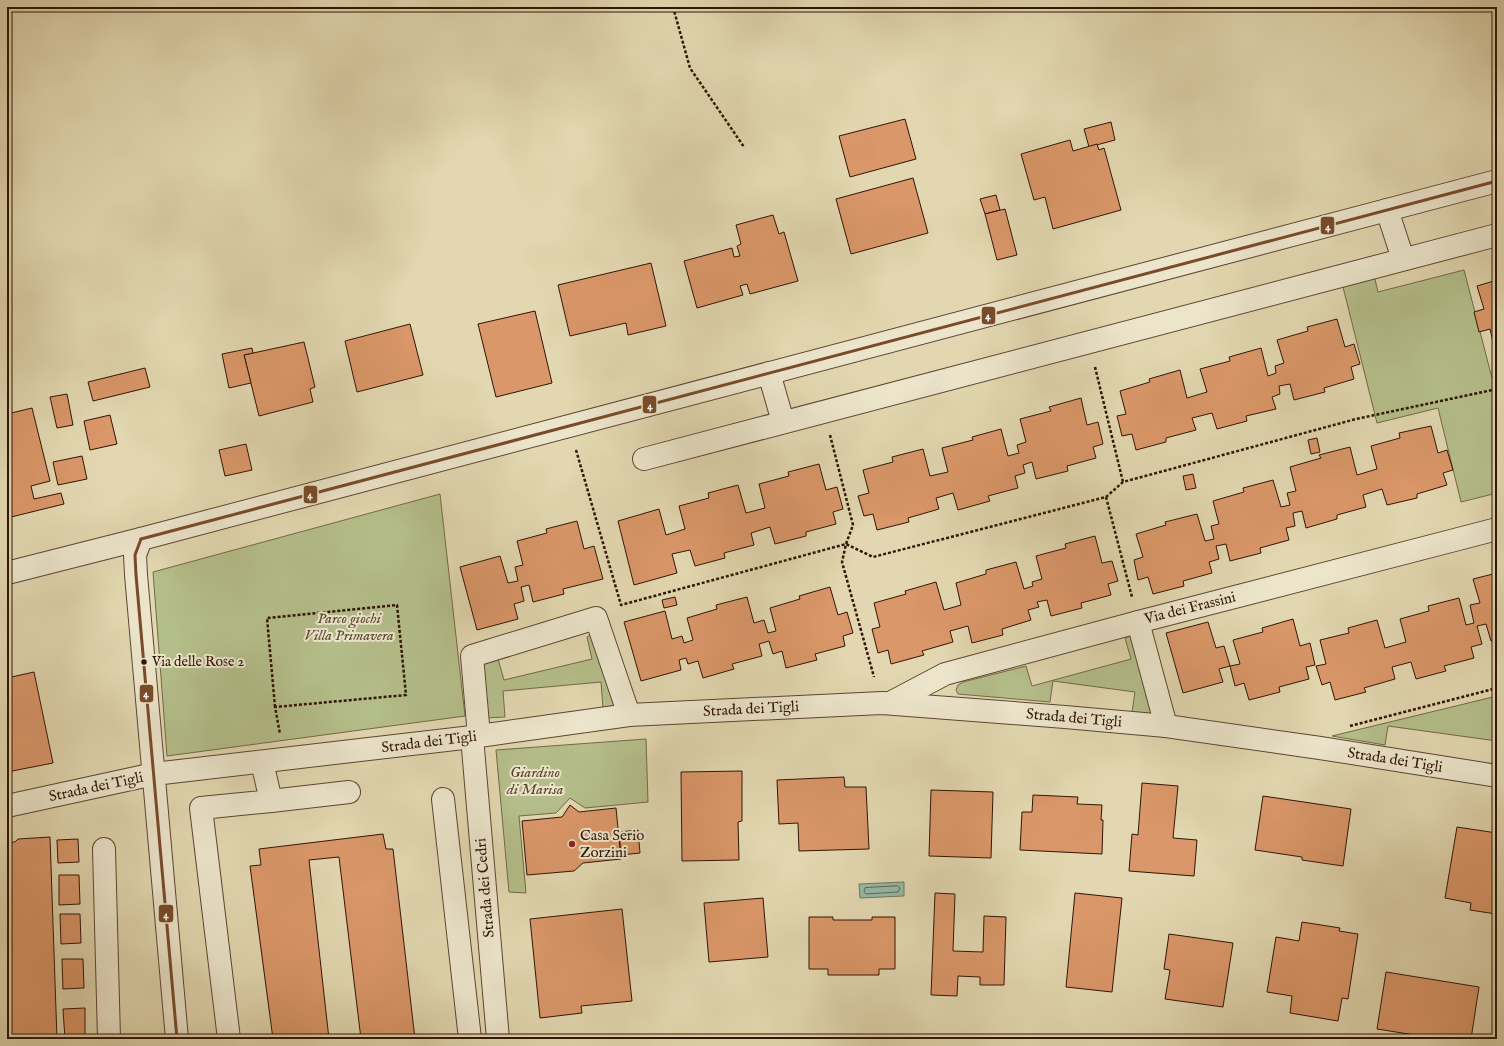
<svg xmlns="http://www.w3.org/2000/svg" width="1504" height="1046" viewBox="0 0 1504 1046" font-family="'IM FELL English',serif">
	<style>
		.green { fill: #b4be8a; stroke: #726948 }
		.water { fill: #95baa7; stroke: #6d7866 }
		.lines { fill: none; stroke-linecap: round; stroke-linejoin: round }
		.shore { stroke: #626756; stroke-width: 1 }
		.building { fill: #da9769; stroke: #301405 }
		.minor-casing { stroke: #5c4530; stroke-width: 24 }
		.path { stroke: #301405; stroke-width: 2.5; stroke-dasharray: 3 2; stroke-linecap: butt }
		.minor { stroke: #ece5cc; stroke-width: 22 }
		.bus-1-casing { stroke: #ece5cc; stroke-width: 6 }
		.bus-1 { stroke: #7a4b2a; stroke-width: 3 }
		.bus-dot { fill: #301405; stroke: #ece5cc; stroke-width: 1.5 }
		.poi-dot { fill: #8f2418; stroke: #ece5cc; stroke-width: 1.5 }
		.labels { text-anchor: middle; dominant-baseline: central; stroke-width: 4; stroke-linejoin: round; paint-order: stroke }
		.bus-label { font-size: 14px; fill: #301405; stroke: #ece5cc; text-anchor: start }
		.street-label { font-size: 15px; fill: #301405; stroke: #ece5cc }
		.park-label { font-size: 15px; font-style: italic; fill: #58472d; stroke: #ece5cc }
		.poi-label { font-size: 15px; fill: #301405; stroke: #ece5cc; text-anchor: start }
		.line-badge { stroke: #ece5cc; stroke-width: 1.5 }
		.badge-label { font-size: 11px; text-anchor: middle; font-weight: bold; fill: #fff }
	</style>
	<rect width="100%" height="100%" fill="#e2d7b0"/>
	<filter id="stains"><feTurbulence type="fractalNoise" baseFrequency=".005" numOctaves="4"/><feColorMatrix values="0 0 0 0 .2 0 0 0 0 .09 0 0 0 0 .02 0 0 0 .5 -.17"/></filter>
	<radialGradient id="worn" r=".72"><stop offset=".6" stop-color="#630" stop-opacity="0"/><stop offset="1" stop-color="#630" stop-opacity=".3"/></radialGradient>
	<g class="green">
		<polygon points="1464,270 1492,378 1497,377 1497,493 1461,502 1438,408 1377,423 1342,283 1374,275 1378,292"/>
		<polygon points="440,494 465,716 167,756 153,572"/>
		<polygon points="596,633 619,706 603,708 601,682 503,691 505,717 486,718 477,665 498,659 504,680 592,659 587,637"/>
		<polygon points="1134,635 1153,714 1132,712 1135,692 1053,681 1050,702 958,694 956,690 958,685 963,682 1026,666 1032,686 1131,659 1125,638"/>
		<polygon points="1497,696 1497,741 1388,726 1385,745 1332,736"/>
		<polygon points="646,739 648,802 585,808 570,798 556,813 519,816 526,893 509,892 496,750"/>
	</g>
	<polygon class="water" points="904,882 904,896 860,898 859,884"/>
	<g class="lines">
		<polygon class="shore" points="898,886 900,888 898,892 866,894 864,892 865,888"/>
	</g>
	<g class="building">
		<polygon points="905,119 916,159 850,177 839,136"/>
		<polygon points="1111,122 1115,140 1089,147 1084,129"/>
		<polygon points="1070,140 1073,151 1097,144 1099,150 1104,148 1121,210 1053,229 1045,197 1034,200 1021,154"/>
		<polygon points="913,178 928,233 851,254 836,199"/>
		<polygon points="996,195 1000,210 985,214 980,199"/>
		<polygon points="1005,209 1017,255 997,260 985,214"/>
		<polygon points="773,215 779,234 784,232 798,281 750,294 747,284 740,286 743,295 697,308 684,261 732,248 734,257 740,256 737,246 741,244 736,225"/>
		<polygon points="651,263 666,326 628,335 626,323 570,336 558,285"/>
		<polygon points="1497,280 1497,345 1494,346 1490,329 1479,332 1474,312 1484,309 1477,286"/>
		<polygon points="535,311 552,383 496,397 478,324"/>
		<polygon points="1337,319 1345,347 1354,344 1360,364 1351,367 1354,379 1324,388 1325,392 1294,400 1290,384 1279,386 1280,394 1272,397 1276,409 1246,416 1247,421 1217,429 1212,413 1192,418 1196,430 1166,438 1166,442 1136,450 1132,434 1122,436 1117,416 1126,414 1120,391 1150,382 1149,379 1180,370 1187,398 1207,392 1200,369 1230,361 1229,357 1261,348 1268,376 1276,373 1275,366 1284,363 1277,340 1308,331 1307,327"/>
		<polygon points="410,324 423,375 357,392 345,341"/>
		<polygon points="304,342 315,387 310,389 313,402 259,416 244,355"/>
		<polygon points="252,348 253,353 244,355 251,383 229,388 222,354"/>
		<polygon points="145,368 150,387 93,401 88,382"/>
		<polygon points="67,394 73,425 57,428 50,397"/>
		<polygon points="1081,398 1087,425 1098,422 1103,444 1093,447 1096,458 1067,466 1068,471 1036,479 1032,462 1023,465 1025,473 1015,476 1018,488 988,496 990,501 958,510 953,493 936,498 939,509 908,518 909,522 877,530 873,514 864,516 858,496 869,493 863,470 893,462 892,457 923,449 930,476 948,472 942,448 973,440 972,437 1001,429 1008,456 1019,453 1017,445 1026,442 1020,419 1051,411 1049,407"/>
		<polygon points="32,408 50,481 31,486 34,499 61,493 64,504 7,518 7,414"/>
		<polygon points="110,415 117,444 90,450 84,421"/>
		<polygon points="1431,426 1438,453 1447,450 1453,470 1443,473 1447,485 1417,494 1417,498 1387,505 1382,489 1363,495 1366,507 1337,515 1337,519 1306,528 1302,511 1293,513 1295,526 1286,528 1289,540 1260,548 1261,553 1230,561 1226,544 1216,546 1219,559 1209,562 1212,573 1183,581 1184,586 1153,594 1148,577 1138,580 1134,560 1143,557 1136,534 1166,525 1165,522 1197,514 1205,541 1214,539 1211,526 1219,524 1213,501 1244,492 1243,488 1273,480 1281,507 1290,505 1287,493 1296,491 1290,467 1321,458 1319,455 1350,447 1357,475 1377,469 1371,446 1400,438 1399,433"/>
		<polygon points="1317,438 1320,452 1311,454 1308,440"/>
		<polygon points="246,444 252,470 225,476 219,450"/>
		<polygon points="82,456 87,479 58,485 53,462"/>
		<polygon points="819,464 826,490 837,487 843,509 833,512 836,524 806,532 806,536 775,544 770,527 751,533 754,545 724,553 725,558 695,566 690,550 672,554 677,573 634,585 618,521 659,509 666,535 685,529 679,506 709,498 708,493 738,485 746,513 765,508 759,484 789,476 788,472"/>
		<polygon points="1193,474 1196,488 1186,490 1183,476"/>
		<polygon points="577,521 584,549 594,546 603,579 563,589 564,594 533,602 529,585 521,587 524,601 514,604 518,619 477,630 460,567 500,556 508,583 518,581 515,567 523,565 517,541 547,533 546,529"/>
		<polygon points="1095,536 1102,563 1112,561 1118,581 1108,584 1111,595 1081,603 1082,608 1051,616 1047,600 1037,602 1039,607 1028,610 1031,620 1002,629 1003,635 972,643 968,626 950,631 953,642 922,651 924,655 891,664 888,650 878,653 872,629 880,627 874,603 906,594 905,591 936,582 944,610 961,605 956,583 986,574 986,570 1016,562 1024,589 1033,586 1032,582 1042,579 1036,556 1066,548 1065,544"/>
		<polygon points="1497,573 1497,639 1491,641 1486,624 1477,626 1482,644 1471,647 1474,658 1444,666 1446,671 1416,679 1411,662 1392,667 1395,679 1364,688 1366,692 1335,700 1330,682 1322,685 1316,666 1326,664 1320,640 1349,633 1348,628 1377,620 1385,648 1406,642 1400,619 1429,611 1428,606 1459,598 1466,625 1474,623 1470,605 1480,603 1473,579"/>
		<polygon points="830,587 838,615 847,612 853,633 843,636 845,646 815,654 817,660 786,668 782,651 773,654 769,641 759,644 762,656 732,664 734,669 703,678 698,661 688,664 686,658 679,660 681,670 641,681 624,622 665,611 672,639 682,636 684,643 693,640 687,618 717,609 716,605 747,597 754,623 764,620 768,633 776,631 770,608 800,599 799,596"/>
		<polygon points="675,597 677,605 664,608 662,600"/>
		<polygon points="1293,619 1300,646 1310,643 1315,665 1306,667 1309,679 1279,687 1280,692 1249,700 1244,683 1235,686 1230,666 1240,664 1233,640 1263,632 1262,628"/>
		<polygon points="1208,622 1216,648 1224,646 1230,666 1219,669 1223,682 1183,693 1166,633"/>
		<polygon points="34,672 53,763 7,772 7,678"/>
		<polygon points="742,771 742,821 738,822 739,860 682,861 681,772"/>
		<polygon points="844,777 845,787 866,787 869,849 799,851 798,823 779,824 777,780"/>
		<polygon points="1142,783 1178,786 1173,838 1197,840 1194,876 1129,871 1132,834 1138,835"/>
		<polygon points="931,790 993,792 991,858 929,856"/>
		<polygon points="1033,795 1078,797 1077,804 1102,805 1101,820 1103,820 1102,854 1020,850 1022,812 1032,812"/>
		<polygon points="1263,796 1351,809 1343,866 1302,860 1302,857 1255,850"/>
		<polygon points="570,805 579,812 616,808 621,859 583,863 574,871 527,875 522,821 562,817"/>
		<polygon points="1457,827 1497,833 1497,906 1496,914 1470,910 1471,903 1445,898"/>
		<polygon points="638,830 640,853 621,855 619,832"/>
		<polygon points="383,834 386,849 393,849 415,1039 361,1039 339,857 309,860 329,1039 273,1039 250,866 261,865 259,849"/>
		<polygon points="50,837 57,1039 7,1039 7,842 15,842 18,839"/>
		<polygon points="78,839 79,862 58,863 57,840"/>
		<polygon points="59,875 79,875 80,904 59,905"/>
		<polygon points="935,893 955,894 953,951 983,952 984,916 1006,917 1004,985 980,985 980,977 958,976 957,996 931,995"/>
		<polygon points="1075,893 1122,898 1112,992 1066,987"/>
		<polygon points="763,898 768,957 709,962 704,903"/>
		<polygon points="622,909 632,1001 581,1006 582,1013 540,1018 530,919"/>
		<polygon points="60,914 80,914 81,943 61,944"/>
		<polygon points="809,917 833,917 833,920 872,920 872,917 895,917 895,969 879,969 879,975 828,975 828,969 809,969"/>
		<polygon points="1302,922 1340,928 1339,931 1358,934 1348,999 1342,998 1338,1021 1290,1013 1292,996 1267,992 1276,937 1299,941"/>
		<polygon points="1169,934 1233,943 1223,1007 1165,999 1170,970 1164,969"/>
		<polygon points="62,959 83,959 84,988 63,989"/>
		<polygon points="1386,972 1479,987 1471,1039 1440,1039 1377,1029"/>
		<polygon points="85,1008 85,1038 65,1039 63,1009"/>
	</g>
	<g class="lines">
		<g class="minor-casing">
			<g id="minor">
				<polyline points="1387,210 1403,259"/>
				<polyline points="769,373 783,422"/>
				<polyline points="644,459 1497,235"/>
				<polyline points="141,539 135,555 136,575 177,1039"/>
				<polyline points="7,573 141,539 1497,181"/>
				<polyline points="1138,622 1166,726"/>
				<polyline points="890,703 945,674 1138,622 1497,529"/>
				<polyline points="479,736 472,656 596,618 629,715"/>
				<polyline points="472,737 498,1039"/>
				<polyline points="443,799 470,1039"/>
				<polyline points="271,801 349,792"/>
				<polyline points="7,806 154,774 472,737 629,715 882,703 1065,717 1166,726 1320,748 1497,776"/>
				<polyline points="104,849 109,1039"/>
				<polyline points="229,1039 201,808 271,801 262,762"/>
			</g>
		</g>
		<g class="path">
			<polyline points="673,7 690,68 744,147"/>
			<polyline points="1095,367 1123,482"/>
			<polyline points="830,435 853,525 846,544 842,562 874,677"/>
			<polyline points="576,450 621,605 846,544 873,557 1106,497 1123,482 1356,419 1497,389"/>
			<polyline points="1106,497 1132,597"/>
			<polyline points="275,707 267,618 397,605 406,695 275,707 280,734"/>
			<polyline points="1350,726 1497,688"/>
		</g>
		<use href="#minor" class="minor"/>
		<g class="bus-1-casing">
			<g id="bus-1">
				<polyline points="141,539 1497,181"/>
				<polyline points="141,539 135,555 136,575 177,1039"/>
			</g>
		</g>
		<use href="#bus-1" class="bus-1"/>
	</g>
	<circle class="bus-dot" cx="144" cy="662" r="3.5"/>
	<circle class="poi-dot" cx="572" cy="844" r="4"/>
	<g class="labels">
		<g class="bus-label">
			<text x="152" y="662">Via delle Rose 2</text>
		</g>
		<g class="street-label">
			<text transform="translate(1190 608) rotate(-14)">Via dei Frassini</text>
			<text transform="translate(751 709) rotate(-3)">Strada dei Tigli</text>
			<text transform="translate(1074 718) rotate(5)">Strada dei Tigli</text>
			<text transform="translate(429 742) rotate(-7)">Strada dei Tigli</text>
			<text transform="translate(1395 760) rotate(9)">Strada dei Tigli</text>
			<text transform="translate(96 787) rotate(-12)">Strada dei Tigli</text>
			<text transform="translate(485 888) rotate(-95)">Strada dei Cedri</text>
		</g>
		<g class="park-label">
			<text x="349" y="618">Parco giochi<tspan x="349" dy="17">Villa Primavera</tspan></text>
			<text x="535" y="772">Giardino<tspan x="535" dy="17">di Marisa</tspan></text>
		</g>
		<g class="poi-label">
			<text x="580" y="835">Casa Serio<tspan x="580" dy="17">Zorzini</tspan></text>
		</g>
	</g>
	<g class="line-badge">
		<rect x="1320" y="216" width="15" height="19" rx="4" fill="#7a4b2a"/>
		<rect x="981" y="306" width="15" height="19" rx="4" fill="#7a4b2a"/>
		<rect x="642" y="395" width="15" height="19" rx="4" fill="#7a4b2a"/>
		<rect x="303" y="485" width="15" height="19" rx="4" fill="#7a4b2a"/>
		<rect x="139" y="684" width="15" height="19" rx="4" fill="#7a4b2a"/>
		<rect x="158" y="904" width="16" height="19" rx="4" fill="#7a4b2a"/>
	</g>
	<g class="badge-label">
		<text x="1328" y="230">4</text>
		<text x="988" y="319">4</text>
		<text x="650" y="409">4</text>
		<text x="310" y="498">4</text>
		<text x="146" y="697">4</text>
		<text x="166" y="918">4</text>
	</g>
	<rect width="1504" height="1046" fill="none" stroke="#e2d7b0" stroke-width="24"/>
	<rect x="8" y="8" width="1488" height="1030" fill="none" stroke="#301405" stroke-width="2"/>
	<rect x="12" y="12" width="1480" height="1022" fill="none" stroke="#301405"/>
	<rect width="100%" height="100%" filter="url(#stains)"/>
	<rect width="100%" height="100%" fill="url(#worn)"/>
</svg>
